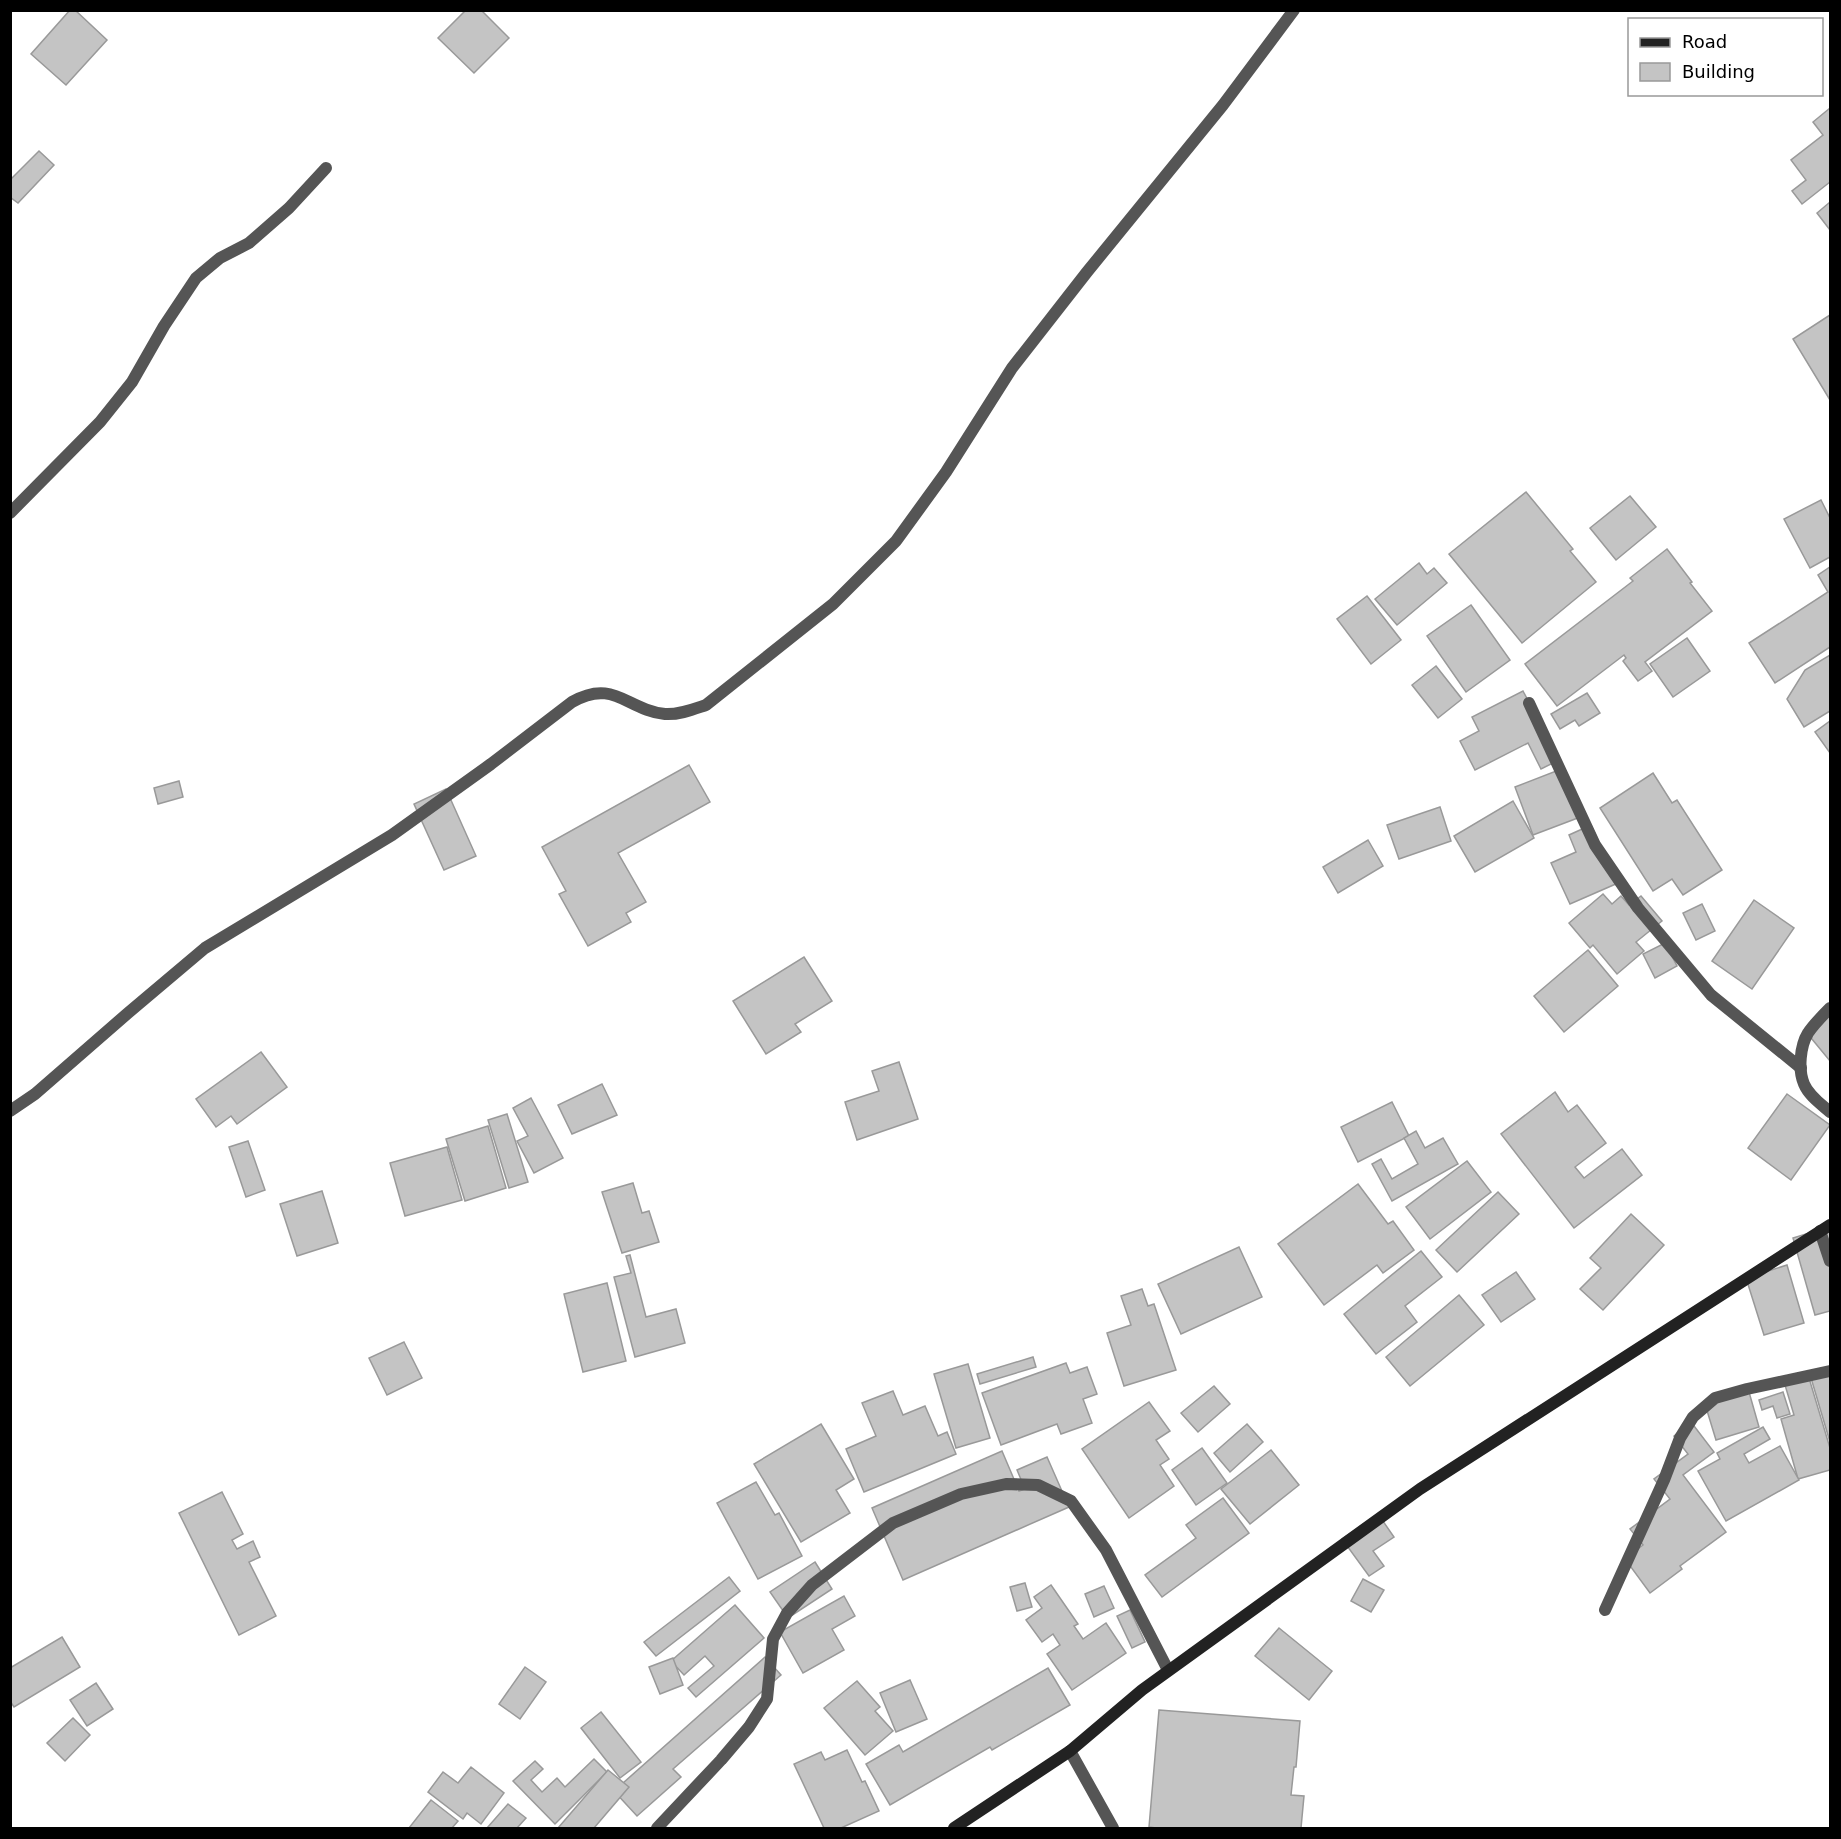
<svg xmlns="http://www.w3.org/2000/svg" width="1841" height="1839" viewBox="0 0 1841 1839" font-family="'DejaVu Sans',sans-serif">
	<style>
		.building { fill: #c4c4c4; stroke: #999; stroke-width: 1.5 }
		.lines { fill: none; stroke-linecap: round; stroke-linejoin: round }
		.street { stroke: #555; stroke-width: 12 }
		.secondary { stroke: #222; stroke-width: 12 }
	</style>
	<rect width="100%" height="100%" fill="#fff"/>
	<g class="building">
		<polygon points="70,10 75,10 107,40 66,85 31,54"/>
		<polygon points="466,10 481,10 509,38 474,73 438,38"/>
		<polygon points="1830,108 1830,182 1802,204 1792,191 1806,180 1791,160 1823,135 1813,122"/>
		<polygon points="39,151 54,165 18,203 10,197 10,180"/>
		<polygon points="1830,202 1830,230 1817,213"/>
		<polygon points="1830,315 1830,400 1793,339"/>
		<polygon points="1526,492 1573,549 1570,551 1596,582 1522,643 1449,554"/>
		<polygon points="1630,496 1656,527 1616,560 1590,528"/>
		<polygon points="1821,500 1830,518 1830,557 1810,568 1784,519"/>
		<polygon points="1667,549 1692,582 1690,583 1712,611 1645,662 1652,671 1638,681 1623,661 1626,658 1624,655 1557,706 1525,664 1633,581 1630,578"/>
		<polygon points="1419,563 1427,574 1434,568 1447,583 1397,625 1375,599"/>
		<polygon points="1830,567 1830,647 1775,683 1749,643 1828,592 1818,575"/>
		<polygon points="1367,596 1401,640 1371,664 1337,619"/>
		<polygon points="1471,605 1510,660 1466,692 1427,636"/>
		<polygon points="1687,638 1710,671 1673,697 1650,664"/>
		<polygon points="1830,655 1830,711 1804,727 1787,699 1805,670"/>
		<polygon points="1436,666 1462,699 1438,718 1412,685"/>
		<polygon points="1523,691 1559,760 1541,769 1528,743 1475,770 1460,741 1479,731 1472,717"/>
		<polygon points="1587,693 1600,713 1579,726 1575,720 1560,729 1551,714"/>
		<polygon points="1830,721 1830,753 1815,732"/>
		<polygon points="689,765 710,802 618,853 646,902 626,913 631,922 588,946 559,894 566,891 542,847"/>
		<polygon points="1564,768 1583,816 1533,835 1515,787"/>
		<polygon points="1653,773 1672,803 1677,800 1722,870 1683,895 1672,879 1653,891 1600,808"/>
		<polygon points="179,781 183,797 158,804 154,788"/>
		<polygon points="446,789 476,856 444,870 414,804"/>
		<polygon points="1513,801 1534,838 1475,872 1454,836"/>
		<polygon points="1440,807 1451,841 1399,859 1387,825"/>
		<polygon points="1591,825 1618,883 1570,904 1551,863 1576,852 1569,835"/>
		<polygon points="1368,840 1383,866 1338,893 1323,867"/>
		<polygon points="1603,894 1612,904 1621,896 1629,905 1641,896 1662,921 1636,942 1644,951 1617,974 1593,945 1590,948 1569,923"/>
		<polygon points="1754,900 1794,928 1752,989 1712,961"/>
		<polygon points="1702,904 1715,931 1696,940 1683,913"/>
		<polygon points="1665,943 1677,966 1655,978 1643,954"/>
		<polygon points="1588,950 1618,986 1564,1032 1534,996"/>
		<polygon points="804,957 832,1001 795,1024 801,1032 766,1054 733,1001"/>
		<polygon points="1830,1014 1830,1061 1807,1033"/>
		<polygon points="261,1052 287,1087 237,1124 231,1116 216,1127 196,1099"/>
		<polygon points="899,1062 918,1119 857,1140 845,1102 879,1091 872,1071"/>
		<polygon points="602,1084 617,1115 572,1134 558,1105"/>
		<polygon points="1555,1092 1568,1112 1577,1105 1606,1143 1575,1167 1584,1178 1622,1149 1642,1175 1574,1228 1501,1134"/>
		<polygon points="1787,1094 1830,1125 1791,1180 1748,1148"/>
		<polygon points="531,1098 563,1158 534,1173 517,1141 528,1136 513,1108"/>
		<polygon points="1392,1102 1409,1136 1358,1162 1341,1127"/>
		<polygon points="507,1114 528,1182 509,1188 488,1120"/>
		<polygon points="488,1126 506,1188 465,1201 446,1139"/>
		<polygon points="1416,1131 1425,1148 1443,1138 1458,1164 1392,1201 1372,1164 1381,1159 1392,1179 1418,1164 1404,1138"/>
		<polygon points="248,1141 265,1190 246,1197 229,1147"/>
		<polygon points="447,1147 462,1200 405,1216 390,1163"/>
		<polygon points="1467,1161 1491,1192 1430,1239 1406,1207"/>
		<polygon points="633,1183 642,1213 649,1211 659,1242 622,1253 602,1192"/>
		<polygon points="1358,1184 1388,1224 1393,1221 1414,1250 1383,1273 1377,1265 1324,1305 1278,1244"/>
		<polygon points="322,1191 338,1243 297,1256 280,1204"/>
		<polygon points="1498,1192 1519,1214 1457,1272 1436,1250"/>
		<polygon points="1631,1214 1664,1245 1603,1310 1580,1289 1601,1268 1590,1258"/>
		<polygon points="1829,1227 1830,1233 1830,1311 1815,1315 1793,1238"/>
		<polygon points="1239,1247 1262,1297 1181,1334 1158,1284"/>
		<polygon points="1421,1251 1442,1277 1405,1306 1417,1322 1376,1354 1344,1314"/>
		<polygon points="630,1255 646,1317 676,1309 685,1343 635,1357 614,1277 631,1273 626,1256"/>
		<polygon points="1787,1265 1804,1323 1764,1335 1746,1278"/>
		<polygon points="1516,1272 1535,1299 1501,1322 1482,1295"/>
		<polygon points="607,1283 626,1361 583,1372 564,1294"/>
		<polygon points="1142,1289 1148,1306 1154,1304 1176,1370 1124,1386 1107,1333 1131,1325 1121,1296"/>
		<polygon points="1459,1295 1484,1325 1410,1386 1386,1357"/>
		<polygon points="404,1342 422,1378 387,1395 369,1358"/>
		<polygon points="1033,1357 1036,1367 980,1384 977,1374"/>
		<polygon points="1066,1363 1070,1373 1087,1367 1097,1394 1083,1399 1092,1423 1061,1434 1057,1424 1001,1445 982,1393"/>
		<polygon points="968,1364 990,1438 956,1448 934,1374"/>
		<polygon points="1830,1373 1830,1442 1811,1378"/>
		<polygon points="1809,1378 1830,1448 1830,1470 1798,1479 1781,1419 1794,1415 1785,1385"/>
		<polygon points="1214,1386 1230,1404 1198,1432 1181,1413"/>
		<polygon points="893,1391 903,1415 925,1406 938,1436 947,1432 956,1454 864,1492 846,1449 876,1436 862,1403"/>
		<polygon points="1749,1392 1759,1427 1716,1440 1705,1404"/>
		<polygon points="1783,1392 1790,1414 1777,1418 1773,1406 1762,1410 1759,1400"/>
		<polygon points="1149,1402 1170,1431 1156,1440 1169,1459 1160,1465 1174,1486 1129,1518 1082,1449"/>
		<polygon points="1691,1422 1714,1452 1683,1475 1726,1532 1680,1566 1682,1569 1650,1593 1625,1559 1643,1545 1630,1529 1670,1499 1654,1479 1688,1454 1674,1436"/>
		<polygon points="821,1424 854,1479 836,1490 850,1513 801,1542 754,1464"/>
		<polygon points="1247,1424 1263,1442 1230,1472 1214,1453"/>
		<polygon points="1763,1427 1770,1439 1744,1454 1749,1463 1780,1446 1799,1480 1726,1521 1698,1471 1720,1459 1717,1453"/>
		<polygon points="1202,1448 1227,1483 1196,1505 1172,1470"/>
		<polygon points="1271,1450 1299,1485 1250,1524 1221,1489"/>
		<polygon points="1002,1451 1019,1491 1025,1489 1017,1470 1047,1457 1069,1507 903,1580 872,1508"/>
		<polygon points="756,1482 775,1515 779,1513 802,1556 758,1579 717,1503"/>
		<polygon points="222,1492 243,1534 232,1540 237,1549 253,1541 260,1557 249,1562 276,1616 239,1635 179,1513"/>
		<polygon points="1223,1498 1249,1533 1162,1597 1145,1575 1196,1538 1186,1525"/>
		<polygon points="1378,1514 1394,1537 1373,1551 1384,1566 1369,1576 1342,1539"/>
		<polygon points="815,1562 832,1589 788,1618 770,1592"/>
		<polygon points="729,1577 740,1591 656,1656 644,1642"/>
		<polygon points="1363,1579 1384,1590 1371,1612 1351,1601"/>
		<polygon points="1025,1583 1032,1607 1017,1611 1010,1587"/>
		<polygon points="1051,1585 1078,1624 1074,1626 1083,1639 1106,1623 1126,1653 1072,1690 1047,1654 1060,1645 1053,1634 1042,1642 1026,1620 1042,1608 1034,1597"/>
		<polygon points="1104,1586 1114,1608 1094,1617 1085,1594"/>
		<polygon points="844,1596 855,1616 832,1629 844,1650 803,1673 780,1632"/>
		<polygon points="735,1605 764,1638 696,1697 688,1688 714,1666 705,1656 684,1675 671,1661"/>
		<polygon points="1130,1610 1145,1642 1132,1648 1117,1616"/>
		<polygon points="1279,1628 1332,1671 1309,1700 1255,1656"/>
		<polygon points="62,1637 80,1667 14,1707 10,1701 10,1668"/>
		<polygon points="765,1657 781,1675 673,1769 681,1777 637,1816 614,1791"/>
		<polygon points="673,1658 683,1685 660,1694 649,1667"/>
		<polygon points="525,1667 546,1682 520,1719 499,1704"/>
		<polygon points="1048,1668 1070,1705 992,1750 990,1747 890,1805 866,1764 899,1745 903,1752"/>
		<polygon points="910,1680 927,1719 896,1732 880,1693"/>
		<polygon points="857,1681 880,1707 875,1711 893,1731 865,1755 824,1708"/>
		<polygon points="96,1683 113,1709 87,1726 70,1700"/>
		<polygon points="1159,1710 1300,1721 1296,1767 1294,1767 1291,1795 1304,1796 1301,1828 1156,1828 1149,1827"/>
		<polygon points="601,1712 641,1762 620,1778 581,1728"/>
		<polygon points="73,1718 90,1735 65,1761 47,1743"/>
		<polygon points="847,1750 862,1782 865,1781 879,1811 841,1828 824,1828 794,1764 821,1752 825,1760"/>
		<polygon points="594,1759 607,1772 555,1824 513,1781 535,1761 543,1769 531,1780 542,1792 557,1778 565,1787"/>
		<polygon points="471,1767 504,1793 481,1824 467,1813 463,1819 428,1792 443,1772 458,1783"/>
		<polygon points="608,1770 629,1787 594,1828 558,1828"/>
		<polygon points="431,1800 458,1821 452,1828 409,1828"/>
		<polygon points="508,1804 526,1818 517,1828 487,1828"/>
	</g>
	<g class="lines">
		<g class="street">
			<polyline points="10,513 100,422 132,382 164,326 196,278 220,258 249,243 289,208 326,168"/>
			<polyline points="1529,703 1595,845 1638,908 1711,995 1801,1068"/>
			<path d="M1830,1008C1823,1015 1814,1024 1808,1033C1800,1046 1798,1070 1804,1084C1809,1096 1821,1104 1830,1112"/>
			<path d="M10,1111L35,1094L128,1013L205,948L392,835L491,764L572,702C614,678 627,710 665,714C679,715 694,709 706,705L833,604L896,541L946,472L1012,368L1087,272L1223,105L1294,10"/>
			<polyline points="1820,1231 1830,1261"/>
			<polyline points="1605,1610 1664,1480 1680,1438 1693,1417 1715,1398 1747,1389 1830,1371"/>
			<polyline points="1070,1751 1113,1828"/>
			<polyline points="657,1828 721,1760 749,1727 767,1699 773,1639 787,1613 812,1585 893,1523 961,1494 1006,1484 1038,1485 1071,1501 1106,1550 1168,1670"/>
		</g>
		<polyline class="secondary" points="954,1828 1070,1751 1142,1690 1420,1489 1830,1225"/>
	</g>
	<rect width="1841" height="1839" fill="none" stroke="#000000" stroke-width="24"/>
	<rect x="1628" y="18" width="195" height="78" fill="#ffffff" stroke="#999999" stroke-width="1.5"/>
	<rect x="1640" y="38" width="30" height="9" fill="#222222" stroke="#999999" stroke-width="1.5"/>
	<text x="1682" y="48" font-size="18" fill="#000000">Road</text>
	<rect x="1640" y="63" width="30" height="18" fill="#c4c4c4" stroke="#999999" stroke-width="1.5"/>
	<text x="1682" y="78" font-size="18" fill="#000000">Building</text>
</svg>
